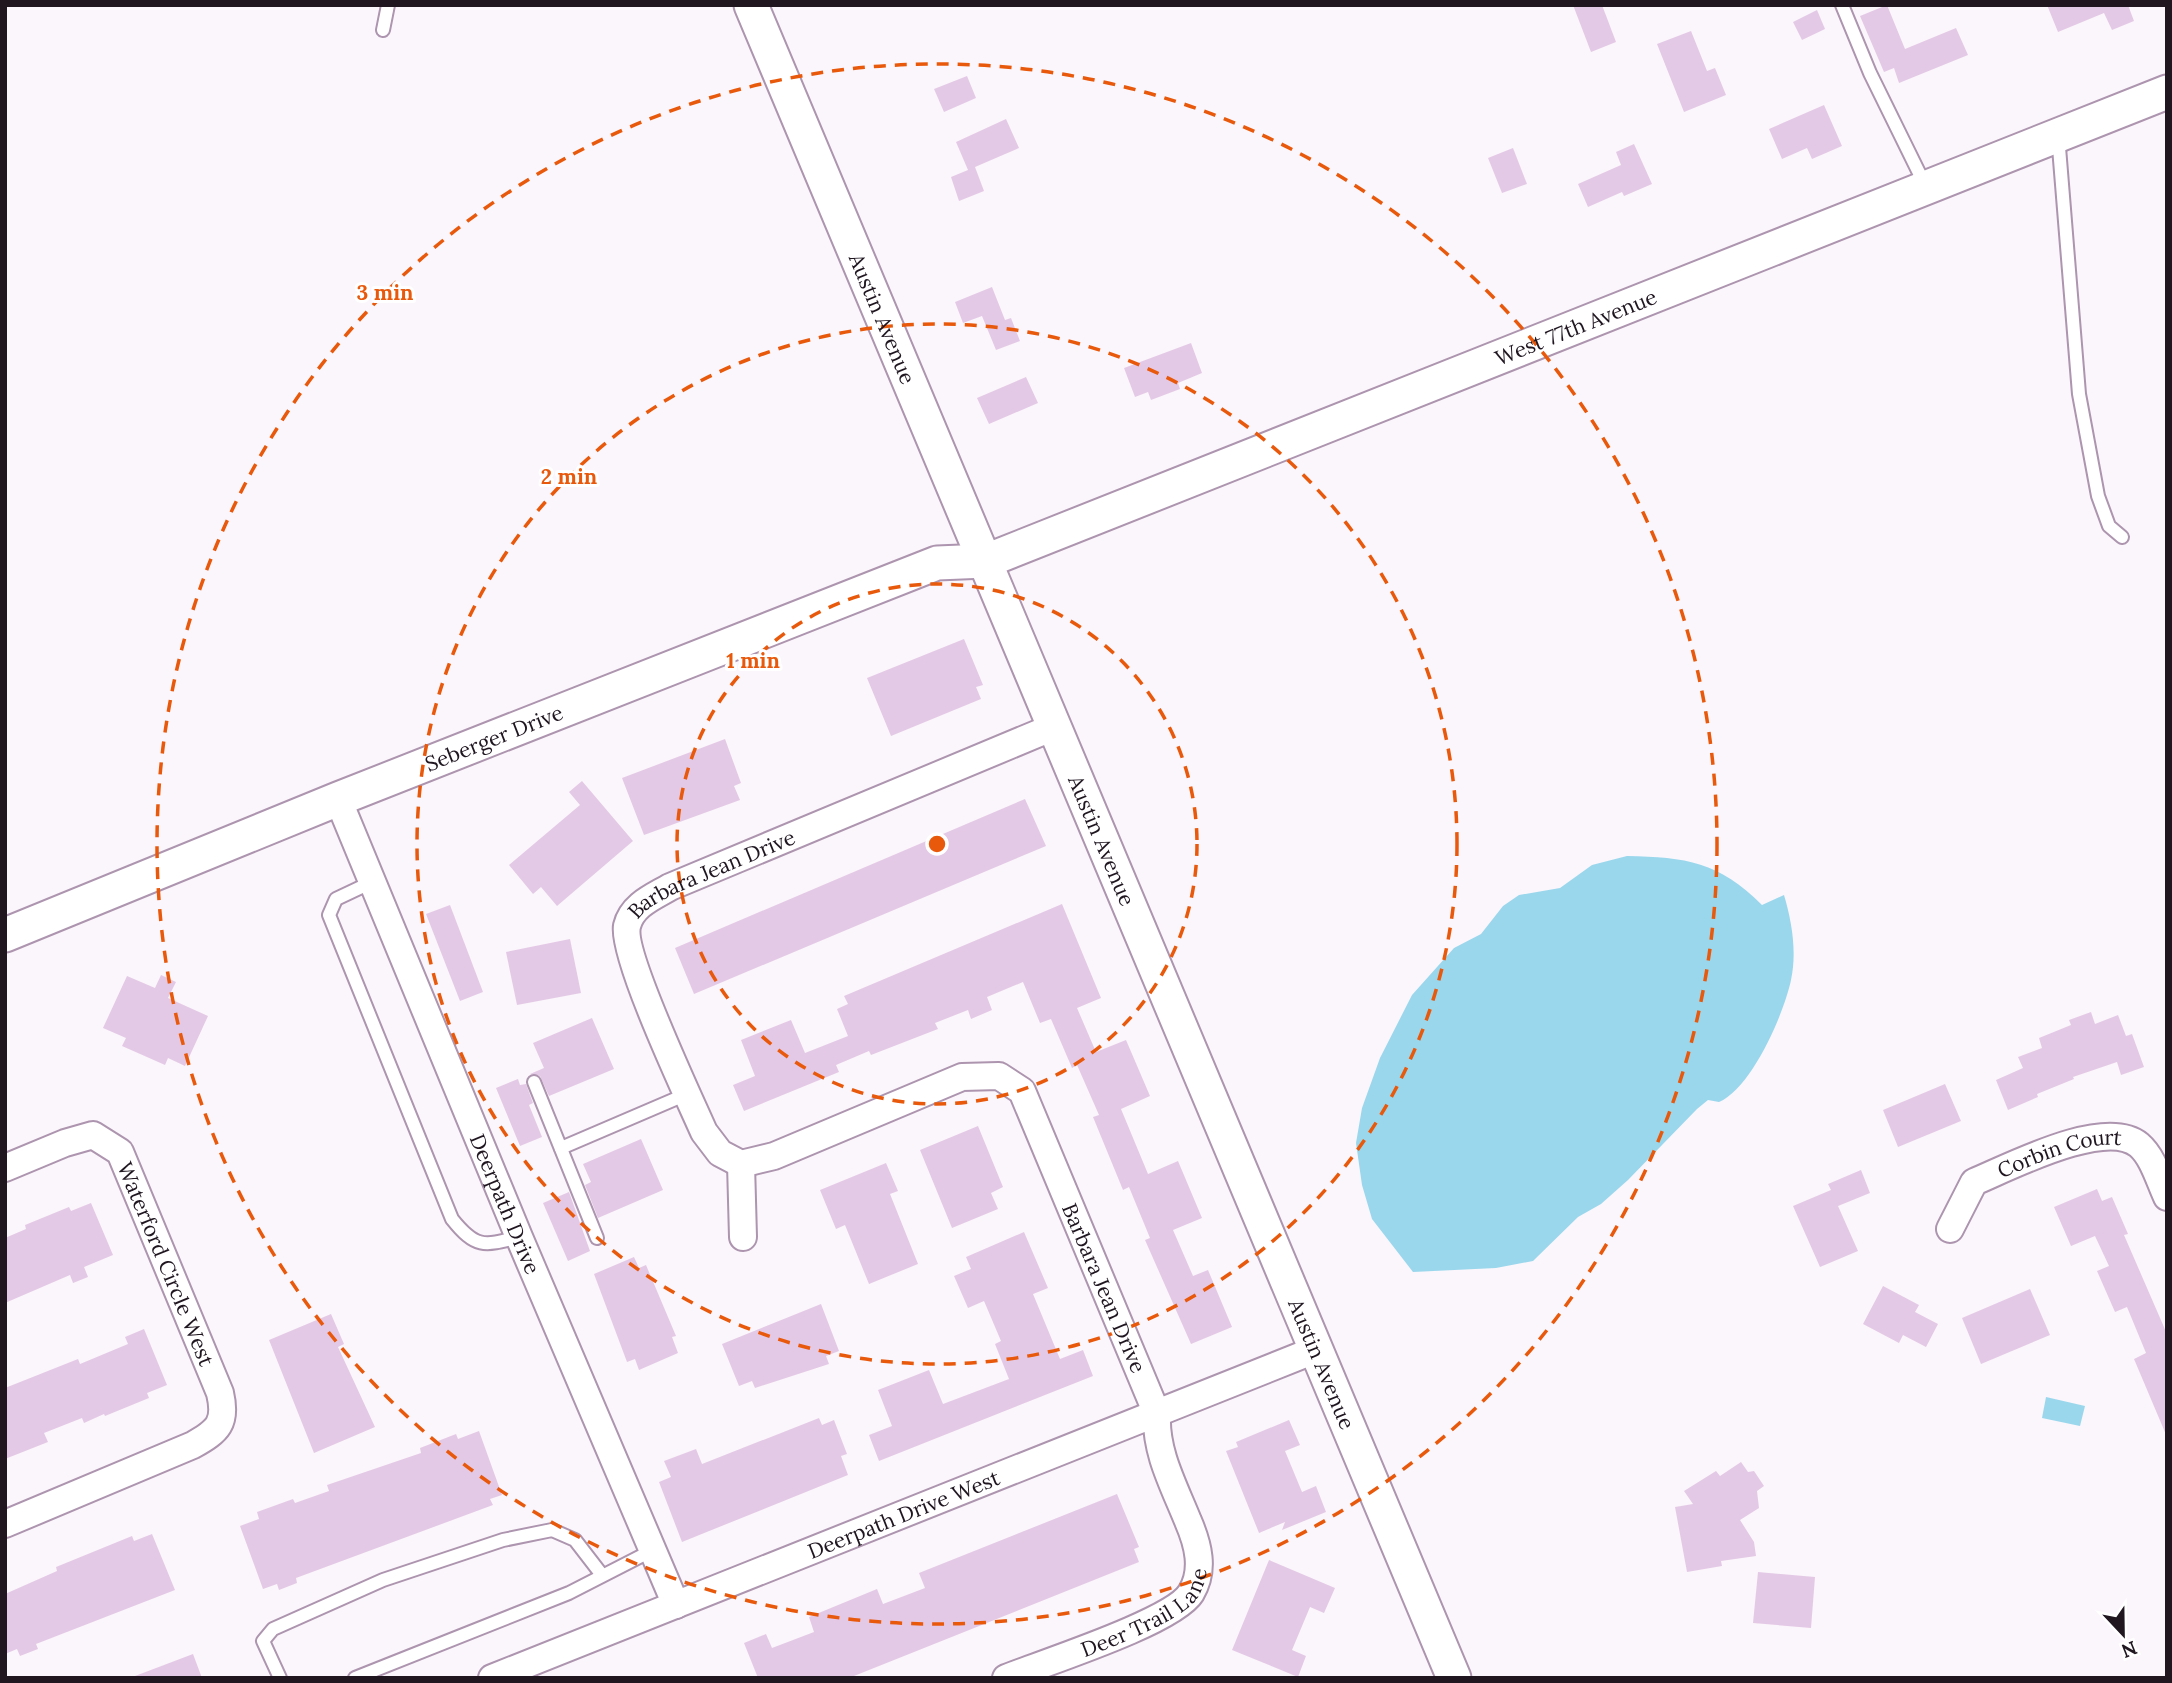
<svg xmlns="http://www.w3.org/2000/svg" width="2172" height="1683" viewBox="0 0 2172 1683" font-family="Lora,serif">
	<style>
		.water { fill: #9ad7ed }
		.building { fill: #e4c9e6 }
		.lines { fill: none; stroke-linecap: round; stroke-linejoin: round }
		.service-casing { stroke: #ad94af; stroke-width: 16 }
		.minor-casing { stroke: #ad94af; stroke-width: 30 }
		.tertiary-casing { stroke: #ad94af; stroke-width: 37 }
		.service { stroke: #fff; stroke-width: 12 }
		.minor { stroke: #fff; stroke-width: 26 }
		.tertiary { stroke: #fff; stroke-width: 33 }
		.ring { fill: none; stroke: #e8590c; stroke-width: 3.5; stroke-dasharray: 12 9 }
		.labels { text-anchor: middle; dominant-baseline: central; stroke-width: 6; stroke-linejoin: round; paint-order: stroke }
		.street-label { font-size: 21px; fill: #1f1620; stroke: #fff }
		.centre { fill: #e8590c; stroke: #fff; stroke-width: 3.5 }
		.ring-label { font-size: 21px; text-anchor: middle; font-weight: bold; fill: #e8590c; stroke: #fff; stroke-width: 6; stroke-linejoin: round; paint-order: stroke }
	</style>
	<rect width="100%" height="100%" fill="#fbf6fb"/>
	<g class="water">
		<path d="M1627,856C1686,857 1719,862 1762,905L1784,895C1792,922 1797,952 1791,980C1784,1014 1751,1089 1719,1102L1708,1100L1697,1109L1628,1180L1601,1204L1578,1217L1533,1261L1496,1268L1413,1272L1372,1219L1362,1185L1356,1143L1362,1108L1380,1058L1412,995L1454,948L1481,934L1503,906L1519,895L1560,888L1592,865Z"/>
		<polygon points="2046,1397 2085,1406 2080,1426 2042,1418"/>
	</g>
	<g class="building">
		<polygon points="1573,5 1602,5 1616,42 1591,52"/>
		<polygon points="1887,5 1905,49 1956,28 1968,55 1899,83 1894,68 1884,72 1860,16"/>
		<polygon points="2047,5 2128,5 2134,21 2112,30 2104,13 2058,32"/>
		<polygon points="1817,10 1825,29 1802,40 1793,22"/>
		<polygon points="1691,31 1707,71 1715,68 1726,95 1684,112 1657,44"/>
		<polygon points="967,76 976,98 944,112 934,89"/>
		<polygon points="1824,105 1842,146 1812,159 1807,148 1782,159 1769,129"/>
		<polygon points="1006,119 1019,148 975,167 984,191 959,201 951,177 968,170 956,142"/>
		<polygon points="1634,144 1652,184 1624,196 1622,192 1588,207 1578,184 1621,165 1616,152"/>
		<polygon points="1513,148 1527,184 1502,193 1488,158"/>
		<polygon points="992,287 1005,320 1011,318 1020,341 996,350 982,316 963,323 955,302"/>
		<polygon points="1191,343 1202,373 1178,383 1180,389 1151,400 1148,392 1135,397 1124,368"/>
		<polygon points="1026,377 1038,403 989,424 977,398"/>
		<polygon points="964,639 983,685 976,687 981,699 891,736 867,678"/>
		<polygon points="725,739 741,783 734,786 740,800 644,835 622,778"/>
		<polygon points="582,781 633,841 557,906 541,887 533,894 509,865 580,805 569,792"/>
		<polygon points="1025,799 1046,846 694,994 675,948"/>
		<polygon points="1062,904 1101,998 1077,1008 1096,1052 1126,1040 1150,1096 1121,1109 1148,1174 1178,1161 1202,1218 1173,1230 1193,1276 1208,1270 1232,1327 1191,1344 1145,1240 1150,1238 1129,1187 1123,1190 1093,1117 1099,1115 1077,1065 1072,1068 1051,1019 1040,1023 1023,982 987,997 992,1010 971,1019 968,1010 935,1023 938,1029 871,1055 869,1051 836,1065 839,1072 744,1111 733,1085 755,1076 741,1040 791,1020 805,1053 848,1036 837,1009 848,1004 844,996"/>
		<polygon points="450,905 483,992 460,1001 426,914"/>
		<polygon points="570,939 581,993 517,1005 506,952"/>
		<polygon points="161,975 176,982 168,998 208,1016 185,1066 168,1058 165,1065 122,1046 126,1038 103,1028 127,976 155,988"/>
		<polygon points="2091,1012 2095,1024 2118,1015 2126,1036 2132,1034 2144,1067 2121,1075 2117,1062 2073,1077 2074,1079 2037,1094 2038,1097 2008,1110 1996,1080 2023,1068 2018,1057 2042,1048 2039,1038 2071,1025 2069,1020"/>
		<polygon points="592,1018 614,1069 549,1096 540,1076 530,1074 544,1068 533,1043"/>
		<polygon points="518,1079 520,1085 526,1084 533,1103 529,1105 542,1137 520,1146 496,1088"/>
		<polygon points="1945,1084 1961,1121 1898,1147 1883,1110"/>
		<polygon points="978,1126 1003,1187 991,1193 998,1209 952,1228 920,1150"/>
		<polygon points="641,1139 663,1190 598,1218 585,1185 591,1182 583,1164"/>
		<polygon points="886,1163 898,1191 890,1194 918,1264 869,1284 845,1225 836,1229 820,1190"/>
		<polygon points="1861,1170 1870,1193 1838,1206 1858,1251 1820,1267 1793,1206 1831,1190 1828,1184"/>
		<polygon points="2097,1189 2102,1201 2112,1197 2128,1234 2124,1235 2167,1334 2167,1437 2134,1359 2146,1353 2127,1307 2115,1312 2097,1271 2109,1266 2095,1236 2071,1246 2054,1207"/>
		<polygon points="569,1192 590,1251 568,1261 543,1203"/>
		<polygon points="91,1203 113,1255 84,1267 88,1277 73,1283 70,1275 5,1303 5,1238 26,1229 25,1225 69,1207 71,1211"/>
		<polygon points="1024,1232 1048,1288 1033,1294 1060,1359 1083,1350 1093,1376 879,1461 869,1435 892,1426 878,1390 929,1370 943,1404 1009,1379 995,1344 1001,1341 984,1301 968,1308 954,1276 971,1269 966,1257"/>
		<polygon points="634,1257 639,1268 646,1265 676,1336 672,1337 678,1353 639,1370 635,1359 627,1362 594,1274"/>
		<polygon points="1883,1286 1919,1305 1915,1312 1938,1324 1926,1347 1903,1335 1899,1343 1863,1324"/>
		<polygon points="2030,1289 2050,1335 1981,1364 1962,1318"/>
		<polygon points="821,1304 839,1351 826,1356 829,1364 755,1388 752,1381 739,1386 722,1344"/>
		<polygon points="331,1314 344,1344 338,1347 375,1427 314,1453 269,1340"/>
		<polygon points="144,1329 167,1385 147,1393 149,1398 105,1416 104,1414 84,1423 82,1418 44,1433 48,1442 5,1459 5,1388 78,1359 80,1364 128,1344 125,1337"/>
		<polygon points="819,1418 822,1425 834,1420 847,1454 841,1456 848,1475 682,1542 659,1482 671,1477 664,1461 696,1449 702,1464"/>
		<polygon points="1289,1420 1300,1445 1285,1451 1302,1492 1316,1486 1326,1512 1282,1530 1285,1522 1259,1533 1226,1451 1238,1447 1236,1442"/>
		<polygon points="479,1431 502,1495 490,1499 493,1505 296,1578 297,1583 279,1590 277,1584 263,1589 240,1526 259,1519 257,1512 293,1499 295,1503 329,1491 327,1485 421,1453 420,1448 456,1434 458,1439"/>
		<polygon points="1741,1462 1748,1472 1754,1471 1764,1486 1757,1491 1759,1508 1740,1520 1754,1542 1756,1556 1721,1561 1722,1566 1687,1572 1675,1507 1693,1504 1684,1491 1716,1471 1720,1476"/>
		<polygon points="1117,1494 1139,1547 1134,1549 1139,1562 849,1678 758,1678 744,1643 766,1634 772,1648 814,1632 809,1617 877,1589 883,1604 925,1588 919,1573"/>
		<polygon points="152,1534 175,1590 36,1644 38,1649 20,1656 17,1649 5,1654 5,1594 57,1571 56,1567 132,1536 134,1541"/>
		<polygon points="1269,1560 1335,1588 1324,1613 1310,1607 1292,1650 1306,1656 1298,1677 1232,1650"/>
		<polygon points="1758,1572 1815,1577 1811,1628 1753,1623"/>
		<polygon points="193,1654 202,1678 136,1678 135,1676"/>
	</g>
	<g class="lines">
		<g class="service-casing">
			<g id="service">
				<polyline points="1842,5 1870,73 1926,187"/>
				<polyline points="383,30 388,5"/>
				<polyline points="2058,135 2079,394 2098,496 2109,526 2122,537"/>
				<path d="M372,882L336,899L329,915L452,1219C476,1249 484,1246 519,1237"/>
				<polyline points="534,1082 597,1238"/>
				<polyline points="561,1148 687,1094"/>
				<polyline points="280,1678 263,1641 273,1629 383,1580 503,1540 552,1530 575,1540 602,1575"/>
				<polyline points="355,1678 569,1593 653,1550"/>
			</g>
		</g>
		<g class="minor-casing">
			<g id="minor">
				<path id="s1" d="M338,799L519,1237L676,1605"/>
				<polyline points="741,1164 743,1237"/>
				<path id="s2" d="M5,1168L65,1143L93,1135L120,1152L220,1393C227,1423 218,1431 193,1445L5,1524"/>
				<path id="s3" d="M1950,1229L1974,1182C2010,1167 2105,1117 2139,1145C2153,1157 2159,1180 2167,1197"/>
				<path id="s4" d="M492,1678L1315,1350"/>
				<path id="s5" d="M1006,1678C1043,1663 1173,1622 1191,1593C1205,1570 1198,1544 1188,1521C1174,1486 1155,1452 1157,1414L1022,1091L999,1076L962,1077L774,1156L741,1164L720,1153L704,1132C689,1098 621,954 627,926C632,905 653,897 670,887L1056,726"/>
			</g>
		</g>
		<g class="tertiary-casing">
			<g id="tertiary">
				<path id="s6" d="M751,5L1454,1678"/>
				<path id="s7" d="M5,935L338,799L937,563L986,561L2167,92"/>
			</g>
		</g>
		<use href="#service" class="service"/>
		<use href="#minor" class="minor"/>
		<use href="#tertiary" class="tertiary"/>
	</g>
	<g class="ring">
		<circle cx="937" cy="844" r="260"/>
		<circle cx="937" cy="844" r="520"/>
		<circle cx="937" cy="844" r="780"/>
	</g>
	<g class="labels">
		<g class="street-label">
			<text stroke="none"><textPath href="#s6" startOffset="340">Austin Avenue</textPath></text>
			<text stroke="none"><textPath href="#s7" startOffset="1687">West 77th Avenue</textPath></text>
			<text stroke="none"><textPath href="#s7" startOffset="527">Seberger Drive</textPath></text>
			<text stroke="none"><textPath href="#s6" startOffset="906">Austin Avenue</textPath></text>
			<text stroke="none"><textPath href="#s5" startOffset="1419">Barbara Jean Drive</textPath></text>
			<text stroke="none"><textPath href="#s3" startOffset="144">Corbin Court</textPath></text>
			<text stroke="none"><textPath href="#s1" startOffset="438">Deerpath Drive</textPath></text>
			<text stroke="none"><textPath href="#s2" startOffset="247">Waterford Circle West</textPath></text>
			<text transform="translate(1104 1288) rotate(67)">Barbara Jean Drive</text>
			<text stroke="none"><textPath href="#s6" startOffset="1474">Austin Avenue</textPath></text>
			<text stroke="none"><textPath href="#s4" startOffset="443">Deerpath Drive West</textPath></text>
			<text stroke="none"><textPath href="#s5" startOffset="156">Deer Trail Lane</textPath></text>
		</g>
	</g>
	<circle cx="937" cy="844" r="10" class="centre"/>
	<g class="ring-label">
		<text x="385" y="300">3 min</text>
		<text x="569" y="484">2 min</text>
		<text x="753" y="668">1 min</text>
	</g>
	<rect width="2172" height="1683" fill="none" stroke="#1f1620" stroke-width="14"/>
	<g transform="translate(2123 1634) rotate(158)" stroke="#ffffff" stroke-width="5" paint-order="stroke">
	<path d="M0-5L12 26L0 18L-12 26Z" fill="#1f1620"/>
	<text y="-10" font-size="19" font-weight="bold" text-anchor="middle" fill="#1f1620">N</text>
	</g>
</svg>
